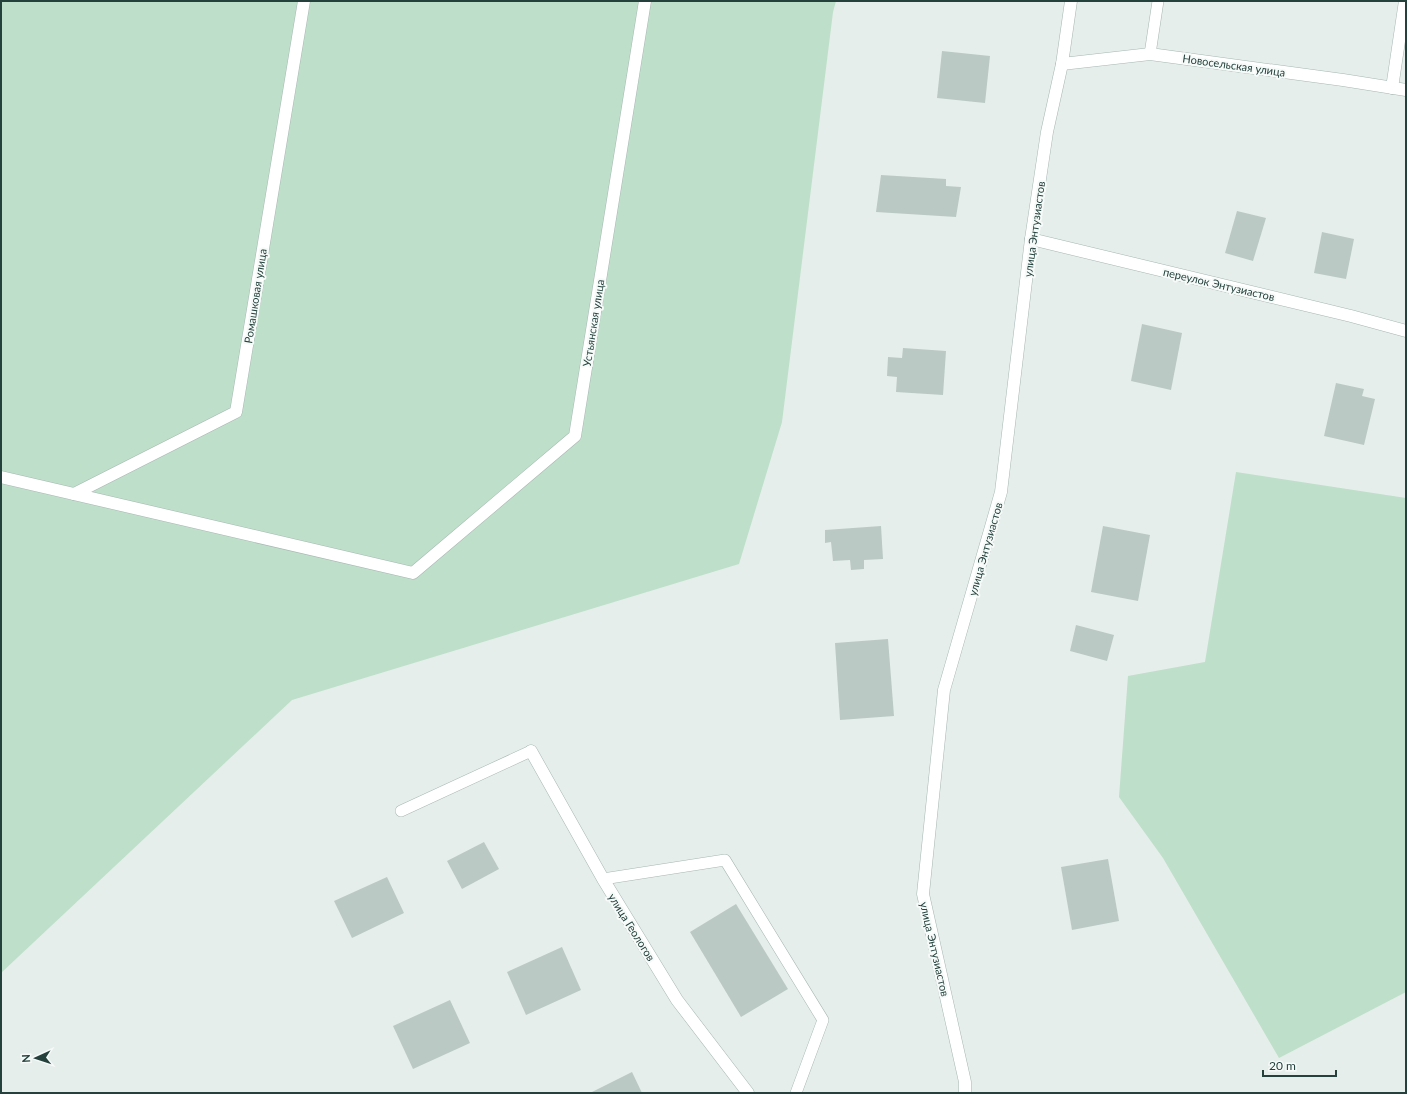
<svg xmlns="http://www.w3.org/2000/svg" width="1407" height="1094" viewBox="0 0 1407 1094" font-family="Lato,sans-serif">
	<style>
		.green { fill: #bedfc9 }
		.building { fill: #bac9c4 }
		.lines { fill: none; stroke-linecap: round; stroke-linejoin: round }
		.service-casing { stroke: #a7b7b3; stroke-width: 12 }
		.minor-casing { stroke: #a7b7b3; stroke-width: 13 }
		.service { stroke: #fff; stroke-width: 11 }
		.minor { stroke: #fff; stroke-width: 12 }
		.labels { text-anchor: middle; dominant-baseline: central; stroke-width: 4; stroke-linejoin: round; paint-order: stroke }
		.street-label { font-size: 11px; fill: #24413b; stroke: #f6faf9 }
	</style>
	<rect width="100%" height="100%" fill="#e5eeeb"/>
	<g class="green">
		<polygon points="1,1 836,1 833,12 782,422 739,564 292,700 1,973"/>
		<polygon points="1236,472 1406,498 1406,992 1279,1058 1163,858 1119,797 1128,676 1205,662"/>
	</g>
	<g class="building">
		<polygon points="942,51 990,56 985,103 937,98"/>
		<polygon points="881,175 946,179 946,186 961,187 956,217 876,212"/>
		<polygon points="1237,211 1266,218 1253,261 1225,253"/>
		<polygon points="1322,232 1354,239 1346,279 1314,273"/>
		<polygon points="1142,324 1182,333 1171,390 1131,381"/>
		<polygon points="903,348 946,351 943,395 896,392 897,377 887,376 888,357 902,358"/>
		<polygon points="1336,383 1364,389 1362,396 1375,399 1364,445 1324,436"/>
		<polygon points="881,526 883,559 864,560 864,569 851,570 850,560 833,561 831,542 825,543 825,530"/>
		<polygon points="1103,526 1150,535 1138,601 1091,592"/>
		<polygon points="1076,625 1114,635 1107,661 1070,651"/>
		<polygon points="888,639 894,716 840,720 835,643"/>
		<polygon points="484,842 499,869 462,889 447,861"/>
		<polygon points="1108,859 1119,921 1072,930 1061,867"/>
		<polygon points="387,877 404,913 352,938 334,901"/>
		<polygon points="736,904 788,989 741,1017 690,932"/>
		<polygon points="562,947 581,990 526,1015 507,972"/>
		<polygon points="450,1000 470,1043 413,1069 393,1026"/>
		<polygon points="632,1072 642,1093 590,1093"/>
	</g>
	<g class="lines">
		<g class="service-casing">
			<g id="service">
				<polyline points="1150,54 1158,1"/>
				<polyline points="401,811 531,751"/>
				<polyline points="603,879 725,860 823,1020 796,1093"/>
			</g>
		</g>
		<g class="minor-casing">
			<g id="minor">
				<polyline points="1062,64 1150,54 1343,80 1406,90"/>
				<polyline points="1392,88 1405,1"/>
				<polyline points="1031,239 1351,316 1406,331"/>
				<polyline points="1,477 413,573 575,436 645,1"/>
				<polyline points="74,494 236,412 304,1"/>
				<polyline points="531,751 603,879 677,1000 748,1093"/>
				<polyline points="965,1093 965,1082 923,894 944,690 1001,492 1031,239 1047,132 1062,64 1071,1"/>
			</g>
		</g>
		<use href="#service" class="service"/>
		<use href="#minor" class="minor"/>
	</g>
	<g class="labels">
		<g class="street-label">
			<text transform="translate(1234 65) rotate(8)">Новосельская улица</text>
			<text transform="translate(1034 229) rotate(-82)">улица Энтузиастов</text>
			<text transform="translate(1219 284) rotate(13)">переулок Энтузиастов</text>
			<text transform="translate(255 296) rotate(-81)">Ромашковая улица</text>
			<text transform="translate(593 323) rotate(-81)">Устьянская улица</text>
			<text transform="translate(985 549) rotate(-74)">улица Энтузиастов</text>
			<text transform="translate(632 927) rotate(58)">улица Геологов</text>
			<text transform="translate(935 949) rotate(77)">улица Энтузиастов</text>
		</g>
	</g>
	<rect width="1407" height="1094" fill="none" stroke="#24413b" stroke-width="4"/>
	<g transform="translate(36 1058) rotate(267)" stroke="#f6faf9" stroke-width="3" paint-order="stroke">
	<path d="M0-3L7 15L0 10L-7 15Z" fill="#24413b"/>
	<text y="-6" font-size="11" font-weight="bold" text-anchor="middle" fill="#24413b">N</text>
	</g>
	<path d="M1263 1070v6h73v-6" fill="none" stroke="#24413b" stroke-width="2"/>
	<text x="1269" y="1070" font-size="12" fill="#24413b" stroke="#f6faf9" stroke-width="3" paint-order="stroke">20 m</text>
</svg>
